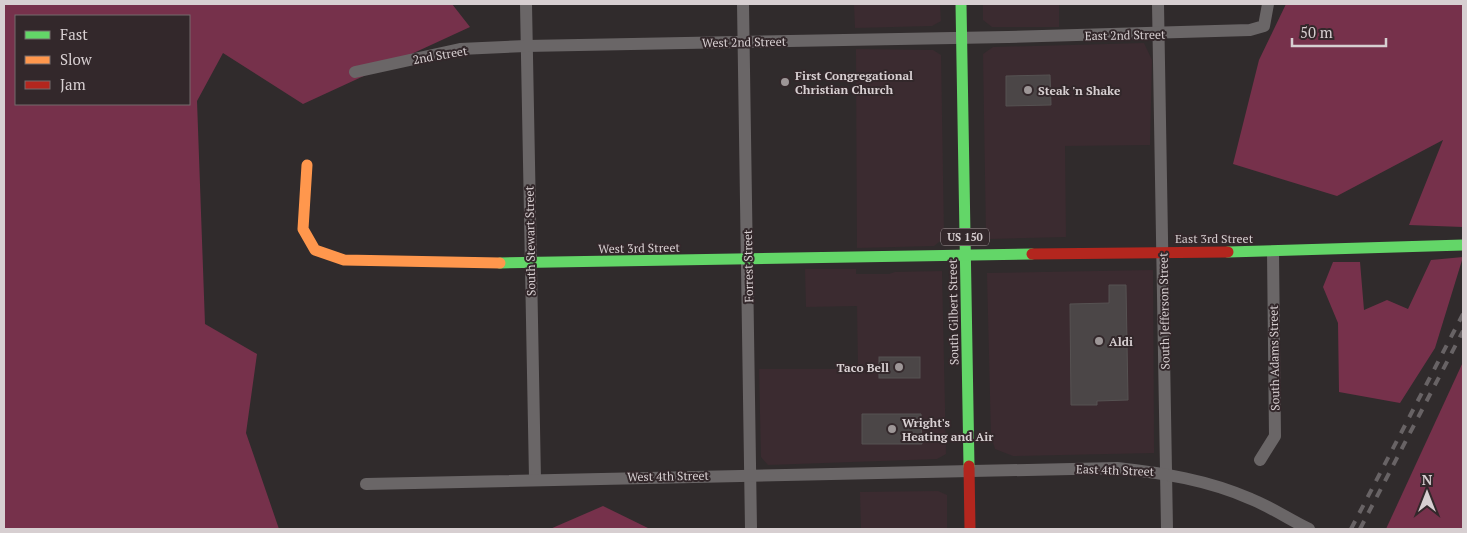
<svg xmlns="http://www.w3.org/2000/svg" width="1467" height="533" viewBox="0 0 1467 533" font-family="'PT Serif',serif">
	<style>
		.built { fill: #3b2b30 }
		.green { fill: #76314b; fill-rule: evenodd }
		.building { fill: #4b4647; stroke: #565252 }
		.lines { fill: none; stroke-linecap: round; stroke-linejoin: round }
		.street { stroke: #6a6667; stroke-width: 12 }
		.fast { stroke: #63d668; stroke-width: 11 }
		.slow { stroke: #ff974d; stroke-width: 11 }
		.jam { stroke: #b3261e; stroke-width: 11 }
		.rail { stroke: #686365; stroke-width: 4; stroke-dasharray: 9 9; stroke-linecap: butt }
		.poi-dot { fill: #9d9697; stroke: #33282b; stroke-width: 2 }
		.labels { text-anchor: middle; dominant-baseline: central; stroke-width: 4; stroke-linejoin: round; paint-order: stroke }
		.shield { fill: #33282b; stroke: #a69d9f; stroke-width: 1 }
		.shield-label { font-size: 11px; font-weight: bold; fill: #d7cfd1 }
		.street-label { font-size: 12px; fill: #d7cfd1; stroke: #33282b }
		.poi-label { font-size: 12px; font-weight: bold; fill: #d7cfd1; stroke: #33282b; text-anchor: start }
	</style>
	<rect width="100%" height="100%" fill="#302b2c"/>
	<g class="built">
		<polygon points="854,4 940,4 941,21 932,26 855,28"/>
		<polygon points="983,4 1059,4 1059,27 992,27 983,20"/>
		<polygon points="1144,43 1152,60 1150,145 1065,146 1066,237 990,239 986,236 983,54 993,47"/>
		<polygon points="856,49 933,50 941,55 944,238 934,246 857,248"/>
		<polygon points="805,269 856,269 856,274 889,274 895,272 942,271 946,454 937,459 768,465 761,457 759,369 858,369 857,306 806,307"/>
		<polygon points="1153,270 1154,453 1013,456 995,449 991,436 987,273"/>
		<polygon points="938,491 947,495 947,529 861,529 860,492"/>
	</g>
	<g class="green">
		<path d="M4,4H452L470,27L303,104L223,53L197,101L205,324L257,354L246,433L279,529H4ZM16,16H189V104H16Z"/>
		<polygon points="1286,4 1463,4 1463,227 1409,225 1443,140 1337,196 1233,164 1259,60"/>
		<polygon points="1463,257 1435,348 1400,403 1339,392 1338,323 1323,287 1333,262 1360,262 1364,310 1387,300 1408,309 1431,260"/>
		<polygon points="1463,362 1463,529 1386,529"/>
		<polygon points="603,506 650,529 550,529"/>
	</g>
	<g class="building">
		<polygon points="1050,75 1051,105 1006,106 1006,76"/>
		<polygon points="1109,285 1126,285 1128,400 1097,401 1097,405 1071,405 1070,304 1109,303"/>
		<rect x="879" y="357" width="41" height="21"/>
		<polygon points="862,414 921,414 922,444 862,444"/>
	</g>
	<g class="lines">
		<g class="street">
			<polyline points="526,4 535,479"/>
			<polyline points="743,4 751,529"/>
			<polyline points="1158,4 1167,529"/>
			<polyline points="355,72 460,49 526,46 1008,37 1250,30 1264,26 1268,4"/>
			<polyline points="1260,460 1275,436 1273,252"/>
			<path d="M366,484L1117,468C1163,473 1208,480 1251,499C1271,507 1290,520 1309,529"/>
		</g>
		<g class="fast">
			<polyline points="961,4 969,466"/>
			<polyline points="1228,252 1463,245"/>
			<polyline points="500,263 1032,254"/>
		</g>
		<polyline class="slow" points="307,165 303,229 315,250 344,260 500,263"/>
		<g class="jam">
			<polyline points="1032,254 1228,252"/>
			<polyline points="969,466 970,529"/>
		</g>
		<g class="rail">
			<polyline points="1351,529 1463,314"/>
			<polyline points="1360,529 1463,331"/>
		</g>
	</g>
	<g class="poi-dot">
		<circle cx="785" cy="82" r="5"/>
		<circle cx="1028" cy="90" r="5"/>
		<circle cx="1099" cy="341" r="5"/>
		<circle cx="899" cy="367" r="5"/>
		<circle cx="892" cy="429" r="5"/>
	</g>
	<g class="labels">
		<rect class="shield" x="941" y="228.5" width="48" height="17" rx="4"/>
		<g class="shield-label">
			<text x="965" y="237">US 150</text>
		</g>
		<g class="street-label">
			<text transform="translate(1125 35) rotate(-1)">East 2nd Street</text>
			<text transform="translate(744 42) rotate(-1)">West 2nd Street</text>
			<text transform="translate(440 55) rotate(-10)">2nd Street</text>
			<text x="1214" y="238">East 3rd Street</text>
			<text transform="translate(530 241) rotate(-91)">South Stewart Street</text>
			<text transform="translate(639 248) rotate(-1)">West 3rd Street</text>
			<text transform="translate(748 266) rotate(-91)">Forrest Street</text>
			<text transform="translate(1164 311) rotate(-91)">South Jefferson Street</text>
			<text transform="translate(953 312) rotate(-91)">South Gilbert Street</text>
			<text transform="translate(1274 358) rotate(-91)">South Adams Street</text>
			<text transform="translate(1115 470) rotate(2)">East 4th Street</text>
			<text transform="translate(668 476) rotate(-1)">West 4th Street</text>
		</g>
		<g class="poi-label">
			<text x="795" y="75">First Congregational<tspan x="795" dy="14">Christian Church</tspan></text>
			<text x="1038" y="90">Steak 'n Shake</text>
			<text x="1109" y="341">Aldi</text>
			<text x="889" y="367" text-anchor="end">Taco Bell</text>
			<text x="902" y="422">Wright's<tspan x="902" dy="14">Heating and Air</tspan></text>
		</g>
	</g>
	<rect width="1467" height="533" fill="none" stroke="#d7cfd1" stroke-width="10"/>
	<rect x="15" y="15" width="175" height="90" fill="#33282b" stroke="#756b6d"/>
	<rect x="25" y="31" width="25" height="8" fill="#63d668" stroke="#756b6d"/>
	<text x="60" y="40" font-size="15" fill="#d7cfd1">Fast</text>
	<rect x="25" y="56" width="25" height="8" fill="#ff974d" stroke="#756b6d"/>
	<text x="60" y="65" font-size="15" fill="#d7cfd1">Slow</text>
	<rect x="25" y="81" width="25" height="8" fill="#b3261e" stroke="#756b6d"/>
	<text x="60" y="90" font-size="15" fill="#d7cfd1">Jam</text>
	<g transform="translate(1427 493)" stroke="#33282b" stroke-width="4" paint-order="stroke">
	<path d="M0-4L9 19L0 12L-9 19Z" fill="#d7cfd1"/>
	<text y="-8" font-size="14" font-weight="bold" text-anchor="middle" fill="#d7cfd1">N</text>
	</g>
	<path d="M1292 38v8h94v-8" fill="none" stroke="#d7cfd1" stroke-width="2.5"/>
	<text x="1300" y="38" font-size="15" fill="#d7cfd1" stroke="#33282b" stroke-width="4" paint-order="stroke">50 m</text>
</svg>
